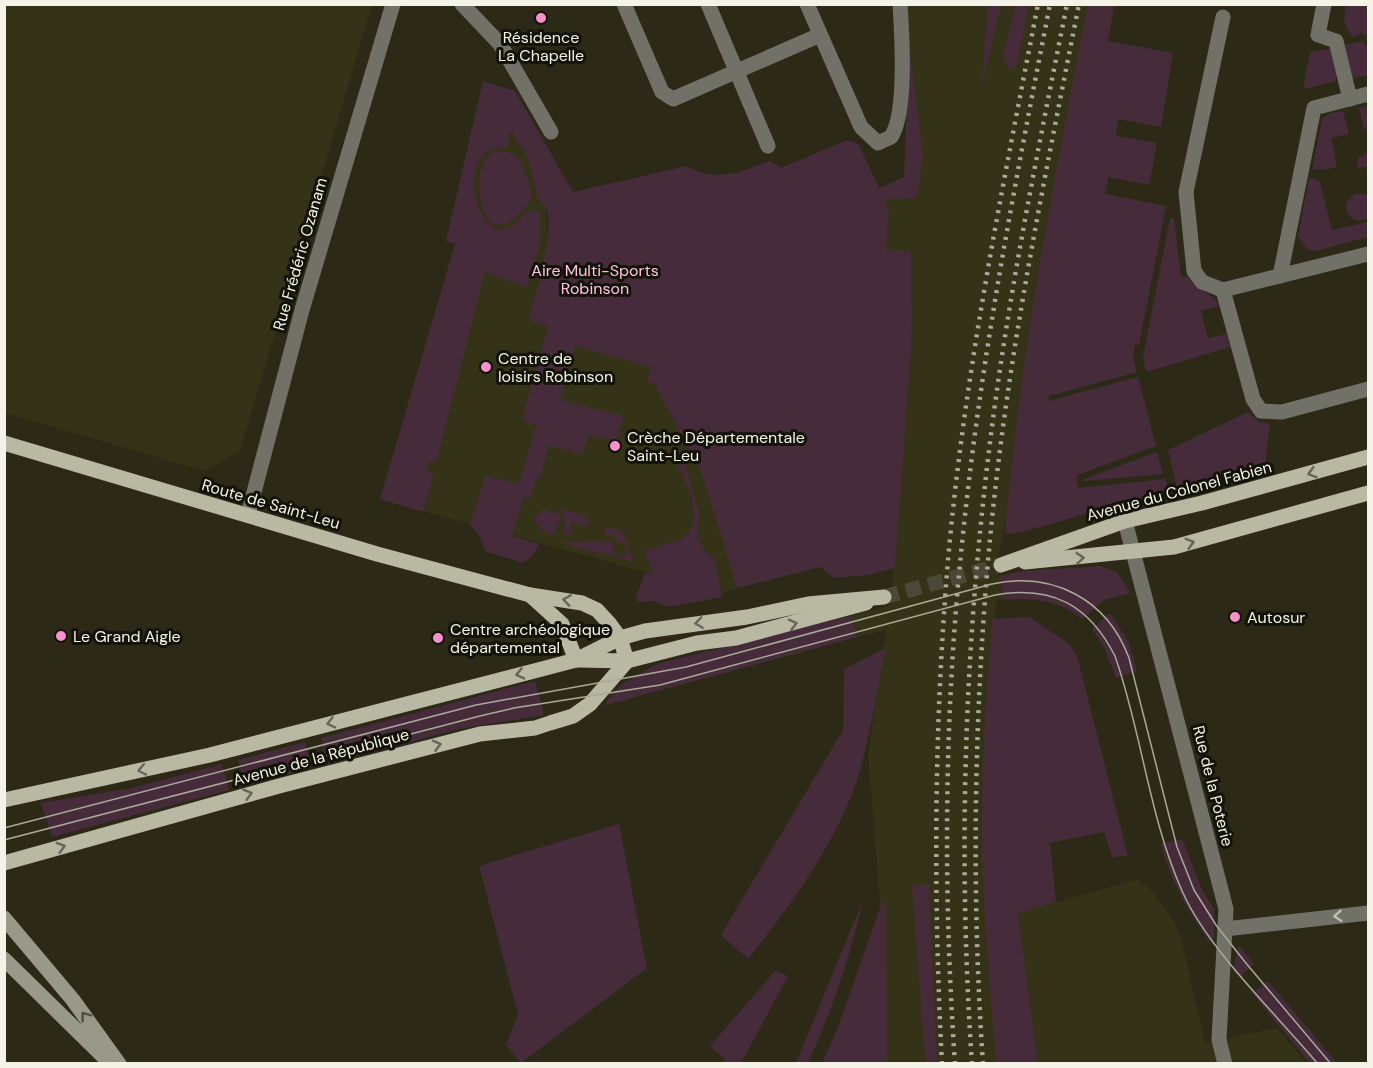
<svg xmlns="http://www.w3.org/2000/svg" width="1373" height="1068" viewBox="0 0 1373 1068" font-family="'DM Sans',sans-serif">
	<style>
		.built { fill: #343217 }
		.green { fill: #462c3a }
		.lines { fill: none; stroke-linecap: round; stroke-linejoin: round }
		.primary-tunnel { stroke: #4a4836; stroke-width: 15; stroke-dasharray: 15 8; stroke-linecap: butt }
		.minor { stroke: #717167; stroke-width: 15 }
		.secondary { stroke: #999989; stroke-width: 15 }
		.primary { stroke: #b8b8a3; stroke-width: 15 }
		.tram { stroke: #aaa99a; stroke-width: 1.5 }
		.rail { stroke: #aaa99a; stroke-width: 4.5; stroke-dasharray: 3 6; stroke-linecap: butt }
		.oneway { stroke: #666656 }
		.oneway2 { stroke: #c0bfb4 }
		.oneway3 { stroke: #4f4f43 }
		.poi-dot { fill: #f890cb; stroke: #13130a; stroke-width: 2 }
		.labels { text-anchor: middle; dominant-baseline: central; stroke-width: 6; stroke-linejoin: round; paint-order: stroke }
		.poi-label { font-size: 16px; fill: #f4f3e7; stroke: #13130a; text-anchor: start }
		.street-label { font-size: 16px; fill: #f4f3e7; stroke: #13130a }
		.park-label { font-size: 16px; fill: #fec3e2; stroke: #13130a }
	</style>
	<rect width="100%" height="100%" fill="#2c2a17"/>
	<g class="built">
		<polygon points="4,5 372,5 240,451 205,471 5,413"/>
		<polygon points="906,5 1105,5 997,565 997,576 1000,576 1004,600 996,601 990,793 997,1063 879,1063 876,1032 880,901 868,755 886,630 857,637 851,616 889,606 891,595 912,333 911,251 886,250 889,210 879,188 904,177 907,118"/>
		<polygon points="472,127 518,132 546,206 547,233 652,353 711,467 747,585 721,593 380,499 455,244 446,241"/>
		<polygon points="1139,879 1141,886 1147,885 1173,919 1181,937 1205,1043 1277,1028 1306,1063 1038,1063 1018,913"/>
	</g>
	<g class="green">
		<polygon points="988,5 1001,5 982,86"/>
		<polygon points="1016,5 1029,5 1017,64 1010,71 1003,55"/>
		<path d="M1088,5H1114L1108,41L1173,53L1161,127L1118,119L1116,136L1157,143L1149,185L1108,177L1105,194L1166,206L1139,345L1135,344L1133,357L1137,372L1049,396L1048,401L1138,377L1156,446L1077,475L1078,488L1165,479L1168,490L1023,532L1005,534C1020,354 1053,182 1088,5Z"/>
		<path d="M1346,5H1368V33L1365,36L1362,32L1354,37C1343,26 1343,20 1346,5Z"/>
		<polygon points="1363,41 1368,48 1368,75 1353,78 1340,46"/>
		<path d="M909,44L923,155L917,198L884,199L889,210L886,250L911,251L912,333L895,568L868,575L834,578L820,567L737,588L701,471L654,383L647,381L651,367L575,346L560,400L623,416L616,443L608,439L588,436L582,455L549,445L540,478H537L530,498L524,497L512,536L539,544L532,556L523,563L485,551L479,535L470,525L485,476L519,484L536,425L522,420L548,326L529,320C535,293 552,241 548,215C546,202 537,202 536,192C533,175 529,153 516,141L514,132H509L508,147C453,144 475,236 505,229C516,226 522,215 531,210L540,212V245L526,287L485,272L436,463L428,461L426,470L434,473L423,512L380,499L455,244L446,241L483,81L515,91L573,192L687,166C714,183 742,172 769,161L781,168L847,140L859,145L879,188L904,177Z"/>
		<polygon points="1334,48 1336,81 1305,89 1304,83 1310,52"/>
		<polygon points="1368,106 1368,129 1364,130 1359,108"/>
		<polygon points="1343,111 1349,134 1331,138 1337,167 1323,170 1312,169 1322,119 1330,113"/>
		<polygon points="1368,151 1368,171 1365,167 1357,167 1358,157 1363,157"/>
		<path d="M494,152H509L518,158C523,167 533,188 531,198C528,209 504,233 492,223C476,210 473,161 494,152Z"/>
		<polygon points="1309,178 1319,180 1332,230 1368,222 1368,237 1316,251 1308,250 1298,237"/>
		<path d="M1355,193L1368,195V218C1356,225 1345,217 1346,203Z"/>
		<path d="M1170,218H1174L1181,277H1188C1196,291 1212,292 1220,306L1201,311L1208,338L1227,334L1230,347L1146,372L1143,357Z"/>
		<polygon points="1248,412 1259,422 1270,424 1265,466 1257,469 1256,466 1177,488 1168,450"/>
		<path d="M672,446L685,464L699,514L697,537L703,549L715,560L722,597L668,607L655,601L638,602L636,597L645,573L654,574L644,551L682,539C710,517 681,474 670,450Z"/>
		<polygon points="1157,452 1163,474 1085,481 1084,479"/>
		<polygon points="559,509 585,515 589,527 570,522 572,534 564,534 565,519"/>
		<polygon points="544,510 559,514 562,517 553,534 540,530 540,524 532,519"/>
		<polygon points="604,527 622,531 634,562 556,542 611,541 616,557 627,554 624,543 618,544 615,536 605,536"/>
		<path d="M1100,566L1117,572L1131,593L1104,600L1082,619C1059,600 1033,597 1004,600L1000,576C1032,567 1067,570 1100,566Z"/>
		<polygon points="1110,613 1129,643 1137,671 1116,678 1104,647 1092,629"/>
		<path d="M851,616L857,637L606,705C609,688 645,670 660,663Z"/>
		<path d="M1029,617L1069,644L1077,656L1128,856L1112,857L1104,832L1050,843L1056,902L1018,913L1038,1063H996C990,987 983,911 982,834C981,762 987,691 992,619Z"/>
		<path d="M886,648C877,690 869,744 856,783C834,846 789,908 748,959L721,935L843,730L844,669Z"/>
		<polygon points="535,681 544,715 459,729 327,764 321,738"/>
		<polygon points="305,742 311,768 245,786 238,760"/>
		<polygon points="222,764 229,790 52,837 41,803 132,788"/>
		<polygon points="619,824 647,968 521,1063 506,1045 518,1014 479,866"/>
		<path d="M1182,839L1202,890L1214,909V947C1190,915 1171,883 1161,844Z"/>
		<polygon points="929,883 937,1063 937,1064 927,1063 924,1046 912,886"/>
		<polygon points="886,899 887,1063 822,1063 838,1027 881,905"/>
		<path d="M863,900C850,957 832,1010 808,1063H796Z"/>
		<polygon points="1239,945 1254,964 1239,977 1233,970"/>
		<polygon points="775,971 788,976 741,1063 722,1063 725,1059 710,1046"/>
		<polygon points="1268,981 1337,1063 1310,1063 1252,993"/>
	</g>
	<g class="lines">
		<polyline class="primary-tunnel" points="884,597 1001,565"/>
		<g class="minor">
			<polyline points="462,4 500,44 551,132"/>
			<polyline points="624,4 662,92 673,99 820,35"/>
			<polyline points="708,4 768,146"/>
			<path d="M807,4L861,127L878,143L891,137C907,113 902,34 900,4"/>
			<polyline points="1324,4 1318,35 1336,41 1350,99"/>
			<polyline points="1223,17 1186,192 1194,271 1202,282 1223,290"/>
			<polyline points="1280,276 1314,108 1368,94"/>
			<polyline points="1223,290 1253,399 1261,411 1282,412 1368,389"/>
			<polyline points="1223,290 1368,254"/>
			<polyline points="248,515 302,310 393,4"/>
			<polyline points="1125,521 1226,909 1219,1040 1225,1064"/>
			<polyline points="1225,929 1368,913"/>
		</g>
		<g class="secondary">
			<polyline points="4,918 73,1000 119,1064"/>
			<polyline points="4,959 111,1064"/>
		</g>
		<g class="primary">
			<polyline points="4,443 377,554 530,595 582,603 597,610 609,623 620,638 627,661"/>
			<polyline points="1025,562 1174,547 1368,493"/>
			<polyline points="1001,565 1125,521 1202,503 1368,457"/>
			<polyline points="530,595 562,624 576,660"/>
			<polyline points="579,660 627,661 697,643 736,638 866,603"/>
			<polyline points="4,800 210,755 538,670 576,660 620,638 645,631 747,617 808,604 884,597"/>
			<polyline points="4,863 279,786 480,734 535,728 550,723 573,716 590,704 627,661"/>
		</g>
		<g class="tram">
			<path d="M4,828L476,705L686,667L992,584C1053,571 1107,599 1129,658L1177,847L1194,890L1216,925L1245,962L1331,1064"/>
			<path d="M4,840L480,716L514,708L660,685L995,595C1052,585 1089,605 1115,656C1142,733 1149,818 1183,893C1208,949 1277,1015 1318,1064"/>
		</g>
		<g class="rail">
			<path d="M942,1064C933,892 934,721 949,549C966,366 1003,185 1038,4"/>
			<path d="M955,1064C943,891 944,716 962,544C980,363 1015,183 1050,4"/>
			<path d="M972,1064C958,862 964,659 988,459C1006,306 1037,155 1067,4"/>
			<path d="M983,1064C971,890 974,712 990,539C1007,359 1044,181 1079,4"/>
		</g>
	</g>
	<defs><path id="oneway-chevron" d="M-2-3.5L2.5 0L-2 3.5" fill="none" stroke-width="1.6" stroke-linecap="round" stroke-linejoin="round" transform="scale(1.5)"/></defs>
	<g class="oneway">
		<use href="#oneway-chevron" transform="translate(1312 473) rotate(164)"/>
		<use href="#oneway-chevron" transform="translate(1190 543) rotate(-16)"/>
		<use href="#oneway-chevron" transform="translate(1080 558) rotate(-5)"/>
		<use href="#oneway-chevron" transform="translate(567 600) rotate(-172)"/>
		<use href="#oneway-chevron" transform="translate(699 623) rotate(172)"/>
		<use href="#oneway-chevron" transform="translate(793 624) rotate(-14)"/>
		<use href="#oneway-chevron" transform="translate(520 674) rotate(167)"/>
		<use href="#oneway-chevron" transform="translate(331 723) rotate(165)"/>
		<use href="#oneway-chevron" transform="translate(437 745) rotate(-14)"/>
		<use href="#oneway-chevron" transform="translate(142 770) rotate(168)"/>
		<use href="#oneway-chevron" transform="translate(248 794) rotate(-16)"/>
		<use href="#oneway-chevron" transform="translate(61 847) rotate(-16)"/>
	</g>
	<use class="oneway2" href="#oneway-chevron" transform="translate(1338 916) rotate(175)"/>
	<use class="oneway3" href="#oneway-chevron" transform="translate(85 1016) rotate(-126)"/>
	<g class="poi-dot">
		<circle cx="541" cy="18" r="6"/>
		<circle cx="486" cy="367" r="6"/>
		<circle cx="615" cy="446" r="6"/>
		<circle cx="1235" cy="617" r="6"/>
		<circle cx="61" cy="636" r="6"/>
		<circle cx="438" cy="638" r="6"/>
	</g>
	<g class="labels">
		<g class="poi-label">
			<text x="541" y="37" text-anchor="middle">Résidence<tspan x="541" dy="18">La Chapelle</tspan></text>
			<text x="498" y="358">Centre de<tspan x="498" dy="18">loisirs Robinson</tspan></text>
			<text x="627" y="437">Crèche Départementale<tspan x="627" dy="18">Saint-Leu</tspan></text>
			<text x="1247" y="617">Autosur</text>
			<text x="450" y="629">Centre archéologique<tspan x="450" dy="18">départemental</tspan></text>
			<text x="73" y="636">Le Grand Aigle</text>
		</g>
		<g class="street-label">
			<text transform="translate(300 254) rotate(-74)">Rue Frédéric Ozanam</text>
			<text transform="translate(1179 491) rotate(-15)">Avenue du Colonel Fabien</text>
			<text transform="translate(271 504) rotate(16)">Route de Saint-Leu</text>
			<text transform="translate(321 757) rotate(-15)">Avenue de la République</text>
			<text transform="translate(1213 786) rotate(76)">Rue de la Poterie</text>
		</g>
		<g class="park-label">
			<text x="595" y="270">Aire Multi-Sports<tspan x="595" dy="18">Robinson</tspan></text>
		</g>
	</g>
	<rect width="1373" height="1068" fill="none" stroke="#f4f3e7" stroke-width="12"/>
</svg>
